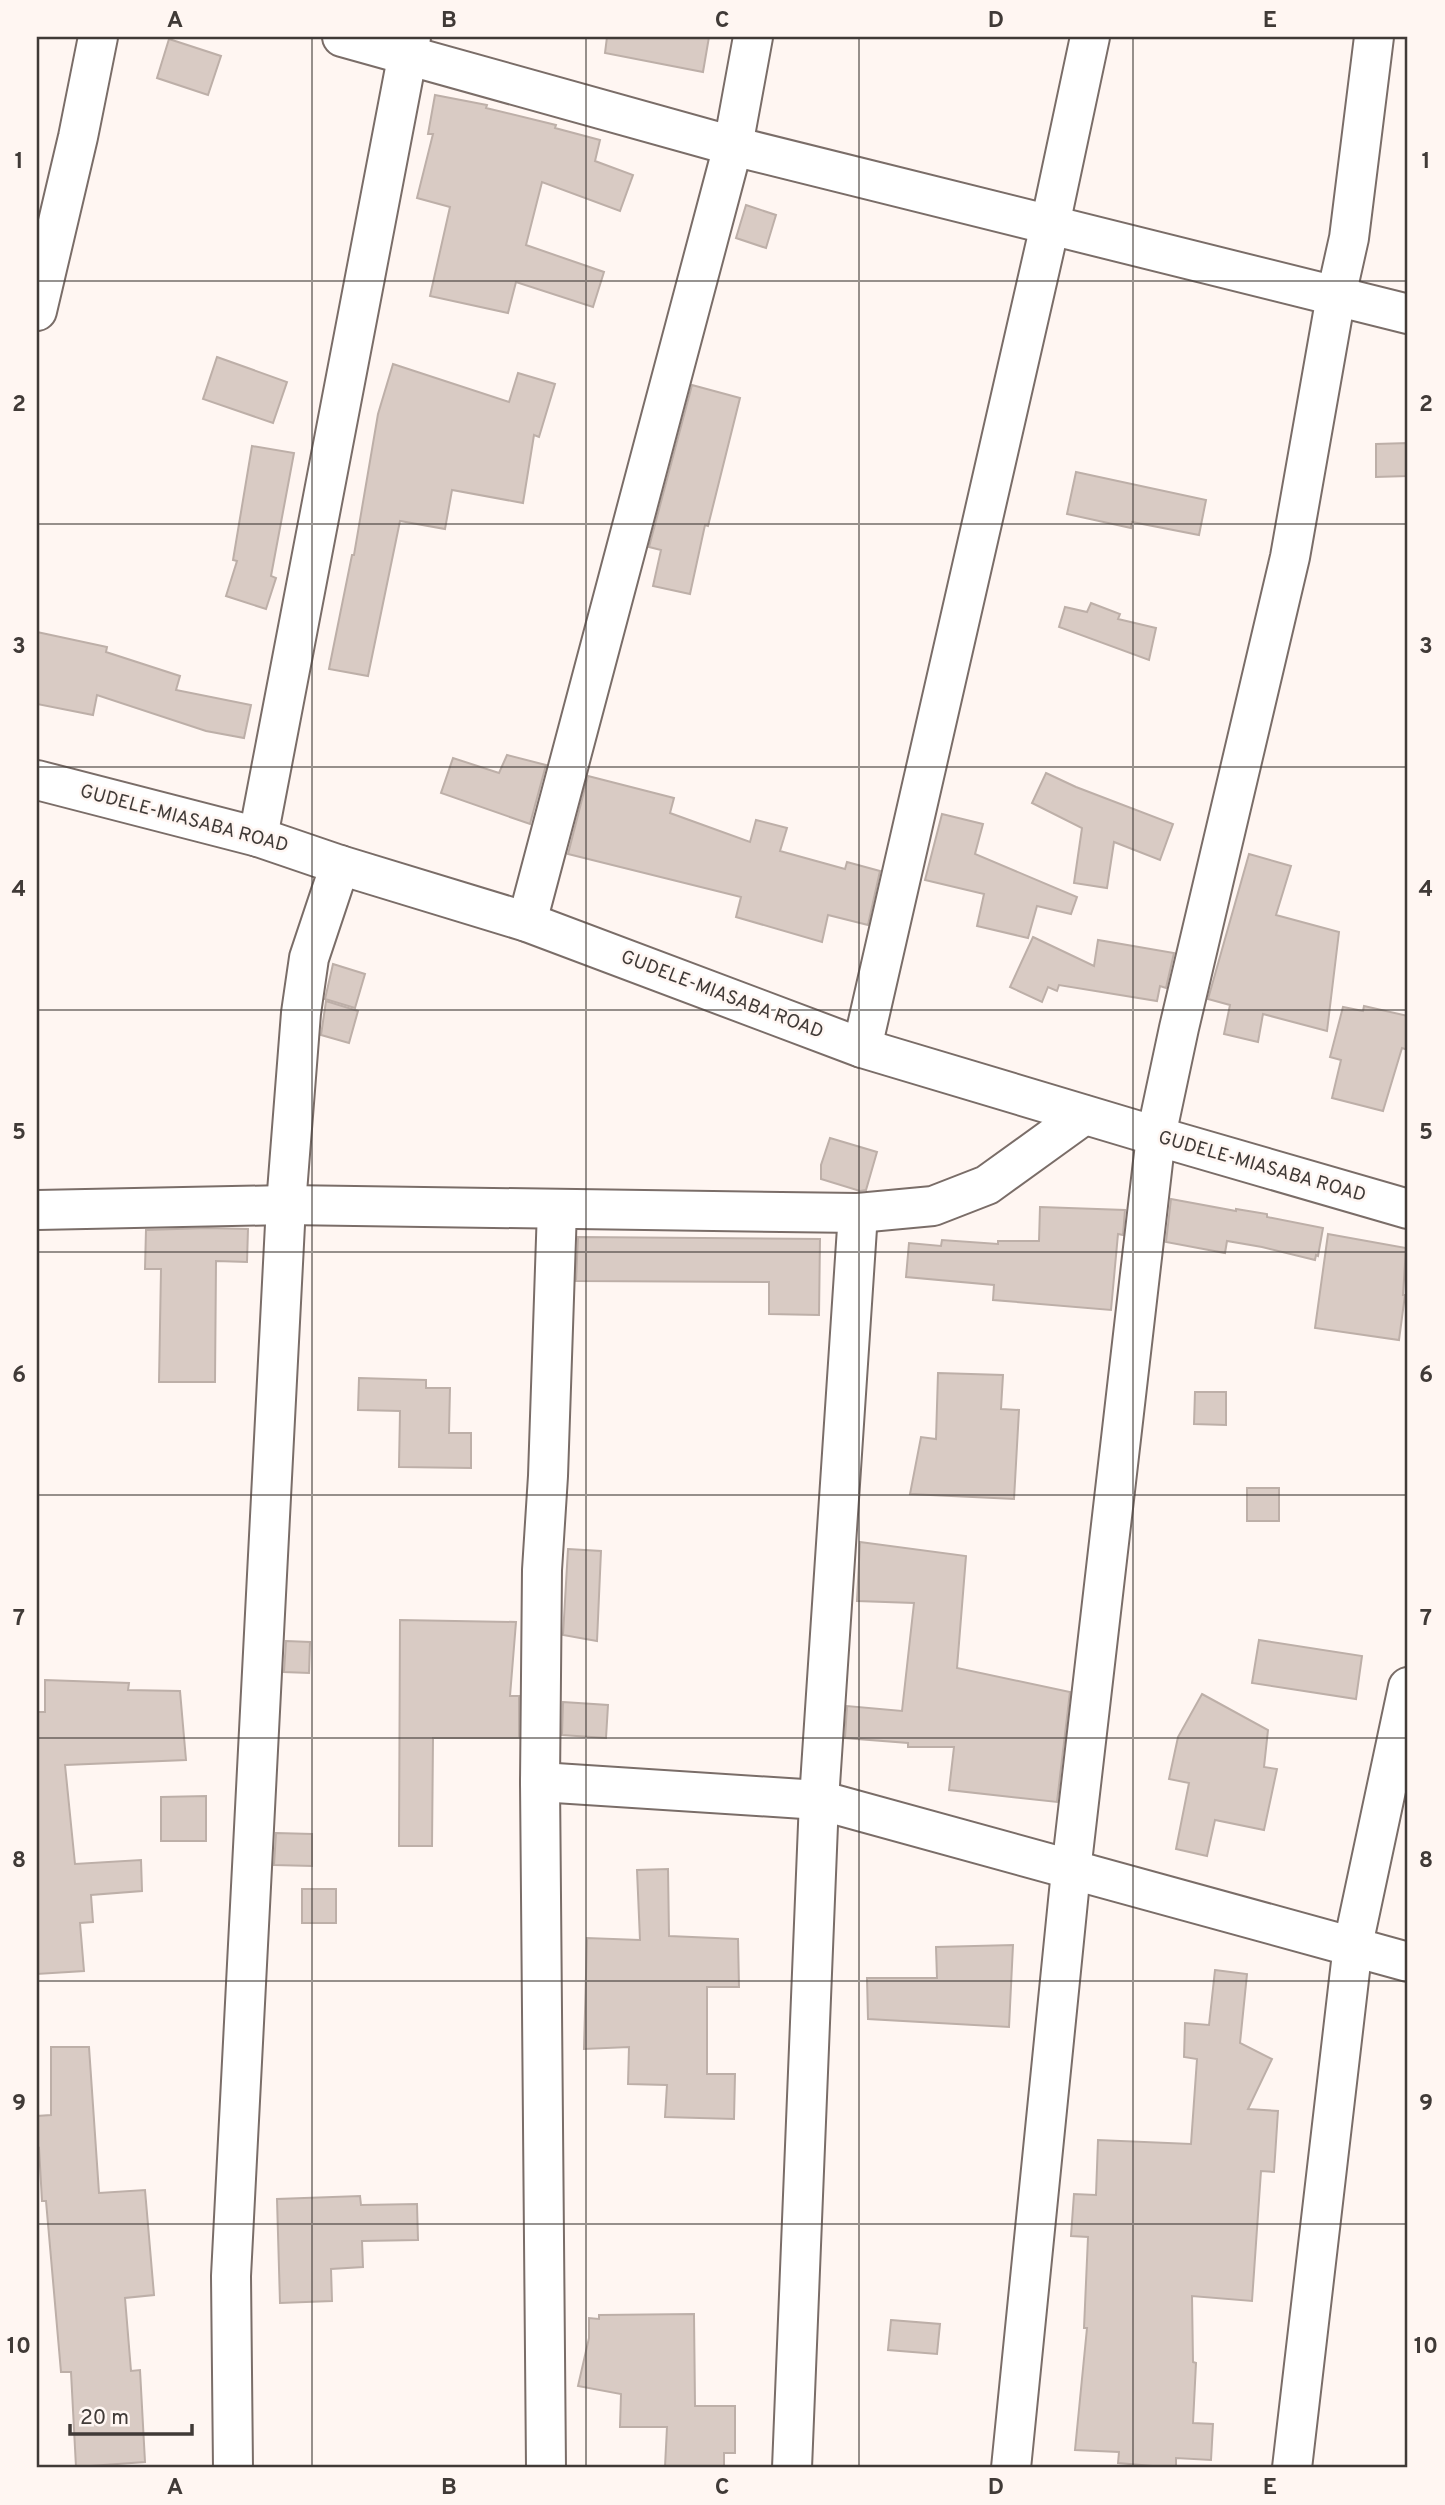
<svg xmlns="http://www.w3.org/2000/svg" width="1445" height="2505" viewBox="0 0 1445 2505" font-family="Overpass,sans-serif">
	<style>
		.building { fill: #d9cbc4; stroke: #bdafa8; stroke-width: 2 }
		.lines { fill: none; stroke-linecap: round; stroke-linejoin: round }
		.minor-casing { stroke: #7a6d68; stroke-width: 42 }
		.minor { stroke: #fff; stroke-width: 38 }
		.grid { fill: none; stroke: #403a37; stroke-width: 2; stroke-opacity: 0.55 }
		.labels { text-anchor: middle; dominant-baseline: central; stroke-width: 5; stroke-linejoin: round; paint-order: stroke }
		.street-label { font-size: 19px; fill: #403a37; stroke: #fff6f2 }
		.neatline { fill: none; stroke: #403a37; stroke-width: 2.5 }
		.grid-label { font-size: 23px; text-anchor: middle; font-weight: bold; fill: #403a37 }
	</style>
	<rect width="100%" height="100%" fill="#fff6f2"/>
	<g class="building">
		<polygon points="607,37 709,37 703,72 605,53"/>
		<polygon points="169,39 221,56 208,95 157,78"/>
		<polygon points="435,95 487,105 486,108 556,125 555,128 600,140 595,161 633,175 620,211 542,182 526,245 604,272 593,307 516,282 508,313 430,296 450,207 417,198 433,134 428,134"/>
		<polygon points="746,205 776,215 766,248 736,238"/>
		<polygon points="217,357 287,382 273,423 203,399"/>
		<polygon points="393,364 509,402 518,373 555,384 539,437 534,435 523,503 452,490 445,529 400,521 368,676 329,669 352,555 354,555 378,414"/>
		<polygon points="692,385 740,398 708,526 705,525 690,594 653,586 661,550 649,547"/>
		<polygon points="1408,443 1408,476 1376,477 1376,444"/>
		<polygon points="252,446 294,453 271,576 276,578 266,609 226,596 237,561 233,560"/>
		<polygon points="1076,472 1206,500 1199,535 1132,522 1131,528 1067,514"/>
		<polygon points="1091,603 1120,614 1118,619 1156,628 1149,660 1059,627 1065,607 1087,612"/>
		<polygon points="37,632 107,647 106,652 180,676 176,690 251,705 244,738 206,731 97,695 93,715 37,704"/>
		<polygon points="507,755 546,765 530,824 441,793 453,758 499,773"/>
		<polygon points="1046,773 1076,787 1173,824 1160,860 1114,842 1107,888 1074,883 1082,828 1032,803"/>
		<polygon points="588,776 674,798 670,813 750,842 756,820 787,828 780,851 845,869 847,862 880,871 868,925 828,915 822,942 736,917 741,897 568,854"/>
		<polygon points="942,814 983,824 975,854 1077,897 1071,914 1037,906 1028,938 977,926 984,894 925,880"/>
		<polygon points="1249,854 1291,866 1276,915 1339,932 1327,1031 1263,1014 1258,1042 1224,1034 1230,1005 1208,999"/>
		<polygon points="1033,937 1094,966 1098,940 1174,953 1166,988 1160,986 1157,1001 1059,985 1057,991 1048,987 1042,1002 1010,987"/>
		<polygon points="333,964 365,974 355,1008 325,999"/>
		<polygon points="326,1001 358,1011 349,1043 321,1035"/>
		<polygon points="1364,1006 1408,1016 1408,1050 1402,1048 1383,1111 1332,1098 1341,1060 1330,1057 1343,1007 1363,1011"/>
		<polygon points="830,1138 877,1152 866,1190 860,1191 821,1179 821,1165"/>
		<polygon points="1171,1199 1236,1211 1236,1209 1267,1214 1267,1217 1323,1228 1318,1256 1316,1255 1315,1260 1262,1247 1227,1241 1225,1253 1166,1242"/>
		<polygon points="1040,1207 1125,1210 1123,1235 1118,1234 1111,1310 993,1300 994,1285 906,1277 909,1243 941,1246 942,1240 998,1244 998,1241 1039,1241"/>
		<polygon points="207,1228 248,1229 247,1262 216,1261 215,1382 159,1382 161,1269 145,1269 146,1230"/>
		<polygon points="1328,1234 1406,1248 1403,1295 1405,1295 1399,1340 1315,1328"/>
		<polygon points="578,1237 820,1239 819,1315 769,1314 769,1282 576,1281"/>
		<polygon points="938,1373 1003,1375 1001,1409 1019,1410 1014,1499 910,1494 921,1437 936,1439"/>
		<polygon points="359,1378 426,1380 426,1388 450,1388 449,1433 471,1433 471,1468 399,1467 400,1411 358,1410"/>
		<polygon points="1195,1392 1226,1392 1226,1425 1194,1424"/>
		<rect x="1247" y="1488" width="32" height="33"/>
		<polygon points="860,1542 966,1556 957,1668 1070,1692 1057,1802 949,1790 954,1747 908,1747 908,1743 845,1738 847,1706 902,1711 914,1603 857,1601"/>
		<polygon points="568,1549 601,1551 597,1641 563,1635"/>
		<polygon points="400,1620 516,1622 510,1696 519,1696 519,1738 433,1738 432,1846 399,1846"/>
		<polygon points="1259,1640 1362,1656 1356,1699 1252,1683"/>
		<polygon points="286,1641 310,1642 309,1673 284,1672"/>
		<polygon points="45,1680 129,1683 128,1690 180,1691 186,1760 65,1765 75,1864 141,1860 142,1891 91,1895 93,1922 80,1923 84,1971 37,1974 37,1712 45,1712"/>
		<polygon points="1202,1694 1268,1730 1264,1767 1277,1769 1264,1830 1215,1820 1207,1856 1176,1849 1189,1783 1169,1779 1178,1737"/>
		<polygon points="563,1702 608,1705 606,1738 562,1735"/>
		<polygon points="206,1796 206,1841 161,1841 161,1797"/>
		<polygon points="276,1833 312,1834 312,1866 274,1865"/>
		<polygon points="668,1869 669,1936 738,1939 739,1987 707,1987 707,2074 735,2074 734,2119 665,2117 667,2085 628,2084 629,2047 584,2049 587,1938 640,1940 637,1870"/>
		<rect x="302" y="1889" width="34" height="34"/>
		<polygon points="1013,1945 1009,2027 868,2019 867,1978 937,1978 936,1947"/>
		<polygon points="1215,1970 1247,1974 1240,2043 1272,2059 1248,2109 1278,2111 1274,2172 1261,2171 1252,2301 1192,2296 1193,2362 1196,2363 1193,2423 1213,2424 1211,2460 1176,2458 1176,2468 1118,2463 1119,2452 1075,2450 1087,2328 1084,2328 1088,2237 1071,2236 1074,2194 1096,2195 1098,2140 1191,2144 1197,2059 1184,2057 1185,2023 1209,2025"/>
		<polygon points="51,2047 89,2047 99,2193 145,2190 154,2295 125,2298 131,2371 140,2370 145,2462 76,2467 71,2372 61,2372 46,2201 42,2201 39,2148 37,2149 37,2116 51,2115"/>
		<polygon points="360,2196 361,2205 417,2204 418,2240 362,2241 363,2267 331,2269 332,2301 280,2303 277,2199"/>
		<polygon points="694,2314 695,2406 735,2406 735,2453 724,2453 724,2468 665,2467 667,2427 620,2427 621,2394 578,2386 589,2338 589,2318 599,2319 599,2315"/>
		<polygon points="891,2320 940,2324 937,2354 888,2350"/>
	</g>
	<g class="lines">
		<g class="minor-casing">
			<g id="minor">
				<polyline points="342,37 733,146 1408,314"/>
				<polyline points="37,311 78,137 98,37"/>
				<polyline points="37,780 258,837 340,865 527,922 862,1048 1156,1136 1408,1209"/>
				<polyline points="258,837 411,37"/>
				<polyline points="527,922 733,146 753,37"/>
				<polyline points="862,1048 1050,225 1090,37"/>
				<polyline points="37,1210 286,1205 858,1213 933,1206 987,1185 1084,1115"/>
				<polyline points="540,1782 819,1800 1408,1962"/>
				<polyline points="233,2468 231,2276 286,1205 301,1013 309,958 340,865"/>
				<polyline points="546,2468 540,1782 542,1570 548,1476 557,1209"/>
				<polyline points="792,2468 819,1800 858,1213"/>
				<polyline points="1011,2468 1071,1871 1156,1136 1179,1028 1290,557 1336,296 1349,238 1374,37"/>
				<polyline points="1292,2468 1353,1945 1408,1687"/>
			</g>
		</g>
		<use href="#minor" class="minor"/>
	</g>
	<path class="grid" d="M312,37V2468M586,37V2468M859,37V2468M1133,37V2468M37,281H1408M37,524H1408M37,767H1408M37,1010H1408M37,1252H1408M37,1495H1408M37,1738H1408M37,1981H1408M37,2224H1408"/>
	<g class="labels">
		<g class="street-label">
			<text transform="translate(184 819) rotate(15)">GUDELE-MIASABA ROAD</text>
			<text transform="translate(722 995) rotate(21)">GUDELE-MIASABA ROAD</text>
			<text transform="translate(1262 1167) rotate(16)">GUDELE-MIASABA ROAD</text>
		</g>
	</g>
	<rect width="1445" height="2505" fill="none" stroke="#fff6f2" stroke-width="77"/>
	<path d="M70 2424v10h122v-10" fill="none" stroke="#403a37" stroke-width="3.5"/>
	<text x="80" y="2424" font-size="21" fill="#403a37" stroke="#fff6f2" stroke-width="5" paint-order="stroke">20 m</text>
	<rect x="38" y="38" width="1368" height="2428" class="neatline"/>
	<g class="grid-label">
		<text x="175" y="27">A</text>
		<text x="449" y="27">B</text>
		<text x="722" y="27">C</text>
		<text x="996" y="27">D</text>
		<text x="1270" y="27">E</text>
		<text x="19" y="168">1</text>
		<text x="1426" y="168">1</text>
		<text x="19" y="411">2</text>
		<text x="1426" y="411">2</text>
		<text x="19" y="653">3</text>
		<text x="1426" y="653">3</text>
		<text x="19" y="896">4</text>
		<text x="1426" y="896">4</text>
		<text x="19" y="1139">5</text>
		<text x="1426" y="1139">5</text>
		<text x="19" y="1382">6</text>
		<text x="1426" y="1382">6</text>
		<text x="19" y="1625">7</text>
		<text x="1426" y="1625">7</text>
		<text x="19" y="1867">8</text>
		<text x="1426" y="1867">8</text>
		<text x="19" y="2110">9</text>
		<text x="1426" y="2110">9</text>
		<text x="19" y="2353">10</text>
		<text x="1426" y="2353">10</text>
		<text x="175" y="2494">A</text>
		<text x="449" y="2494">B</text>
		<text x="722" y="2494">C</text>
		<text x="996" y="2494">D</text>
		<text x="1270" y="2494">E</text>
	</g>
</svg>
